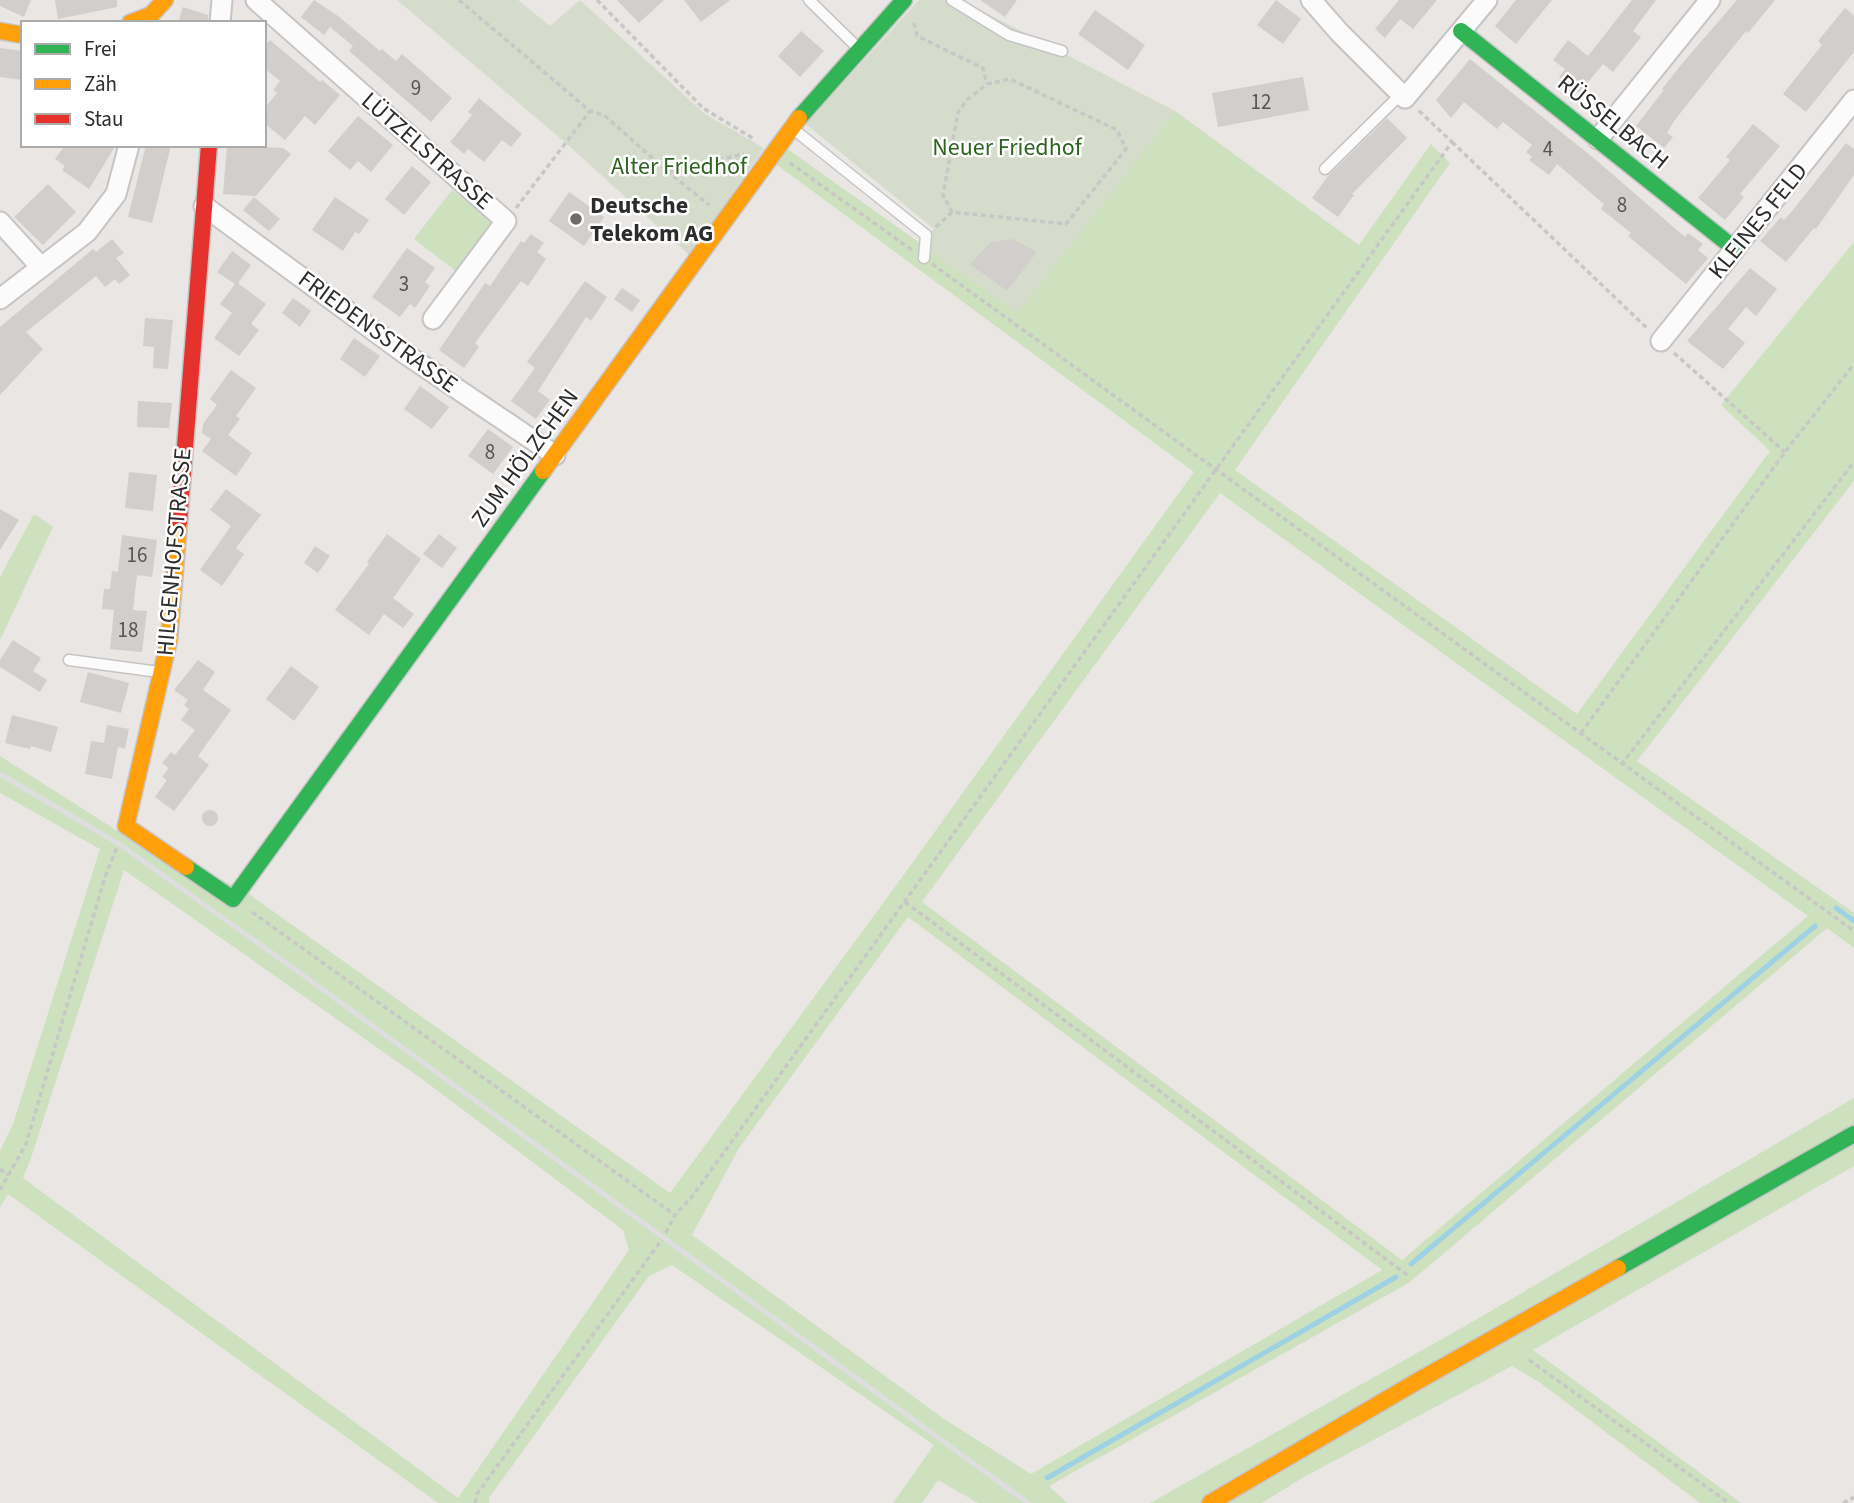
<svg xmlns="http://www.w3.org/2000/svg" width="1854" height="1503" viewBox="0 0 1854 1503" font-family="'Source Sans 3',sans-serif">
	<style>
		.green { fill: #cde1bf; fill-rule: evenodd }
		.cemetery { fill: #d6dccc }
		.lines { fill: none; stroke-linecap: round; stroke-linejoin: round }
		.stream { stroke: #9ed1e4; stroke-width: 5 }
		.building { fill: #d1cecc }
		.lane-casing { stroke: #c6c4c5; stroke-width: 13 }
		.street-casing { stroke: #c6c4c5; stroke-width: 23 }
		.fast-casing { stroke: #c6c4c5; stroke-width: 19 }
		.slow-casing { stroke: #c6c4c5; stroke-width: 19 }
		.jam-casing { stroke: #c6c4c5; stroke-width: 19 }
		.path { stroke: #c7c7c6; stroke-width: 3.5; stroke-dasharray: 5 3.5; stroke-linecap: butt }
		.lane { stroke: #fcfbfb; stroke-width: 10 }
		.street { stroke: #fcfbfb; stroke-width: 19 }
		.fast { stroke: #30b455; stroke-width: 16 }
		.slow { stroke: #ff9f0a; stroke-width: 16 }
		.jam { stroke: #e5322d; stroke-width: 16 }
		.rail { stroke: #dedee0; stroke-width: 5 }
		.poi-dot { fill: #6e6d6c; stroke: #fff; stroke-width: 2.5 }
		.labels { text-anchor: middle; dominant-baseline: central; stroke-width: 5; stroke-linejoin: round; paint-order: stroke }
		.number-label { font-size: 21px; fill: #565555 }
		.street-label { font-size: 24px; fill: #2c2c2c; stroke: #fff }
		.park-label { font-size: 24px; fill: #2f6322; stroke: #fff }
		.poi-label { font-size: 24px; font-weight: bold; fill: #2c2c2c; stroke: #fff; text-anchor: start }
	</style>
	<rect width="100%" height="100%" fill="#e9e6e3"/>
	<g class="green">
		<path d="M1175,111L1359,245L1431,144L1450,163L1235,470L1577,714L1770,451L1721,405L1854,242V481L1637,761L1854,913V948L1827,928L1410,1282L1049,1486L1067,1503H978L938,1480L922,1503H893L934,1445L672,1265L649,1276L489,1498V1503H438L8,1194L0,1207V1151L13,1124L100,849L0,793V756L116,830L246,892L670,1193L892,891L1194,472L773,162L786,148L1017,312ZM1220,493L1808,916L1402,1260L922,902ZM124,870L422,1079L623,1230L629,1250L458,1498L23,1178L31,1158ZM908,917L1382,1270L1031,1474L944,1419L692,1235L739,1148Z"/>
		<polygon points="452,190 495,223 457,272 414,239"/>
		<polygon points="34,514 53,527 0,640 0,577"/>
		<polygon points="1854,1098 1854,1166 1533,1350 1741,1503 1700,1503 1539,1382 1512,1366 1304,1477 1262,1503 1150,1503 1467,1325"/>
	</g>
	<g class="cemetery">
		<polygon points="397,0 518,0 550,26 580,0 705,114 764,148 689,255 566,143"/>
		<polygon points="919,0 961,0 1175,111 1018,313 920,243 934,229 806,124"/>
	</g>
	<g class="lines">
		<g class="stream">
			<polyline points="1836,908 1854,921"/>
			<polyline points="1411,1264 1815,926"/>
			<polyline points="1047,1478 1396,1277"/>
		</g>
	</g>
	<g class="building">
		<polygon points="0,0 31,0 24,17 0,6"/>
		<polygon points="55,0 117,0 117,7 58,19"/>
		<polygon points="314,0 338,16 380,51 382,49 396,61 402,54 452,98 431,122 349,51 353,46 330,27 324,35 301,17"/>
		<polygon points="617,0 664,0 639,23"/>
		<polygon points="684,0 730,0 701,22"/>
		<polygon points="980,0 1017,0 1005,17"/>
		<polygon points="1276,0 1301,19 1283,44 1257,25"/>
		<polygon points="1399,0 1437,0 1413,29 1400,19 1385,38 1375,29"/>
		<polygon points="1516,0 1552,0 1516,44 1495,26"/>
		<polygon points="1632,0 1656,0 1633,31 1641,37 1613,72 1603,64 1579,93 1559,77 1565,69 1553,60 1568,40 1588,56"/>
		<polygon points="1737,0 1775,0 1748,33 1746,31 1674,121 1667,133 1673,137 1664,148 1636,126 1664,90 1662,89 1680,66"/>
		<polygon points="183,7 208,15 208,23 178,23"/>
		<polygon points="1845,8 1854,16 1854,52 1806,112 1783,94 1822,45 1818,41"/>
		<polygon points="1095,10 1145,45 1128,70 1078,34"/>
		<polygon points="801,31 824,51 800,77 778,56"/>
		<polygon points="270,40 320,82 322,80 340,95 315,125 305,116 285,140 264,123 264,109 277,93 273,90 280,81 264,68 264,47"/>
		<polygon points="0,48 23,51 23,80 0,77"/>
		<polygon points="1470,59 1596,160 1685,237 1688,233 1703,244 1698,250 1708,258 1686,284 1628,236 1631,233 1601,209 1604,204 1557,164 1549,175 1529,160 1532,157 1526,152 1532,145 1503,122 1497,129 1464,102 1451,118 1436,100"/>
		<polygon points="1303,77 1309,110 1218,127 1212,93"/>
		<polygon points="479,98 522,134 511,147 502,140 484,162 468,149 464,154 450,142 472,115 468,112"/>
		<polygon points="358,116 393,145 371,172 358,161 350,170 328,151"/>
		<polygon points="1387,118 1407,138 1352,194 1354,195 1338,217 1312,198 1328,176"/>
		<polygon points="1753,124 1780,146 1740,194 1744,197 1725,220 1698,198 1730,160 1726,157"/>
		<polygon points="1846,143 1854,149 1854,175 1816,229 1814,228 1786,262 1760,241 1781,217 1784,220 1793,210"/>
		<polygon points="65,145 116,145 89,189 62,170 65,166 55,159"/>
		<polygon points="146,145 171,145 152,223 128,217"/>
		<polygon points="227,145 283,148 291,154 256,196 223,194"/>
		<polygon points="412,166 431,182 404,215 385,199"/>
		<polygon points="48,184 76,212 43,245 14,217"/>
		<polygon points="569,192 604,217 584,246 549,221"/>
		<polygon points="254,197 280,219 269,231 243,210"/>
		<polygon points="335,197 369,220 359,234 355,232 343,251 312,230"/>
		<polygon points="531,234 544,243 537,252 546,259 528,286 521,281 475,343 479,347 464,368 439,350 485,283 490,286 521,241 524,243"/>
		<polygon points="112,239 124,253 116,258 130,275 119,284 115,279 105,287 96,276 26,332 43,349 0,395 0,327 93,249 96,252"/>
		<polygon points="1012,239 1037,252 1007,291 970,264 991,242"/>
		<polygon points="407,248 435,268 425,282 430,286 415,308 410,304 400,317 372,297"/>
		<polygon points="232,251 251,265 238,283 266,304 251,324 259,330 239,356 214,338 232,313 220,304 235,284 217,272"/>
		<polygon points="1750,268 1777,289 1756,316 1746,307 1728,329 1745,343 1723,369 1687,341"/>
		<polygon points="585,281 607,297 591,321 586,317 538,391 550,400 536,419 511,401 535,368 527,362"/>
		<polygon points="622,288 640,300 632,312 614,299"/>
		<polygon points="293,298 311,311 300,327 282,313"/>
		<polygon points="145,318 173,320 168,369 153,368 154,347 143,346"/>
		<polygon points="354,338 380,356 365,377 340,359"/>
		<polygon points="231,370 256,388 236,416 240,419 228,435 252,453 236,476 202,451 211,439 202,433 203,424 217,405 210,399"/>
		<polygon points="420,386 449,407 432,429 404,409"/>
		<polygon points="138,401 172,403 169,428 137,427"/>
		<polygon points="488,429 513,447 493,474 468,456"/>
		<polygon points="129,472 157,475 153,511 125,508"/>
		<polygon points="226,489 261,515 236,548 244,554 222,586 200,570 231,526 210,510"/>
		<polygon points="0,509 19,520 0,550"/>
		<polygon points="387,534 421,559 393,598 414,614 403,628 384,614 369,635 335,610 369,564 367,562"/>
		<polygon points="439,534 457,548 442,568 423,554"/>
		<polygon points="122,535 157,540 152,577 137,575 133,610 147,611 142,652 110,649 114,610 102,609 104,589 110,589 112,571 118,572"/>
		<polygon points="315,546 330,556 318,573 304,563"/>
		<polygon points="13,640 41,658 33,671 47,680 40,692 0,667 0,660"/>
		<polygon points="198,660 215,672 203,690 231,710 198,756 209,765 174,811 155,797 167,780 162,777 169,768 162,763 171,752 175,755 195,730 181,720 189,709 184,705 188,700 174,690"/>
		<polygon points="291,666 319,687 294,721 266,699"/>
		<polygon points="88,672 129,683 121,713 80,702"/>
		<polygon points="12,715 58,727 51,752 31,746 30,749 5,743"/>
		<polygon points="107,725 129,729 125,749 118,747 112,779 85,774 91,741 104,743"/>
		<circle cx="210" cy="818" r="8"/>
	</g>
	<g class="lines">
		<g class="lane-casing">
			<g id="lane">
				<polyline points="809,0 859,49"/>
				<polyline points="952,0 1009,35 1062,51"/>
				<polyline points="792,128 926,235 924,258"/>
				<polyline points="1325,169 1401,94"/>
				<polyline points="69,660 159,672"/>
			</g>
		</g>
		<g class="street-casing">
			<g id="street">
				<polyline points="256,0 506,221 433,319"/>
				<polyline points="1311,0 1339,32 1405,98 1487,0"/>
				<polyline points="220,23 222,0"/>
				<polyline points="1598,139 1710,0"/>
				<polyline points="204,206 407,355 555,455"/>
				<polyline points="0,222 41,267"/>
				<polyline points="0,299 87,232 116,194 129,145"/>
				<polyline points="1661,341 1854,100"/>
			</g>
		</g>
		<g class="fast-casing">
			<g id="fast">
				<polyline points="1461,31 1735,249"/>
				<polyline points="799,118 904,0"/>
				<polyline points="186,867 233,899 543,471"/>
				<polyline points="1618,1268 1854,1134"/>
			</g>
		</g>
		<g class="slow-casing">
			<g id="slow">
				<polyline points="130,23 151,15 165,0"/>
				<polyline points="0,31 23,35"/>
				<polyline points="543,471 799,118"/>
				<polyline points="179,522 169,640 126,826 186,867"/>
				<polyline points="1210,1503 1416,1382 1618,1268"/>
			</g>
		</g>
		<g class="jam-casing">
			<polyline id="jam" points="179,522 209,145"/>
		</g>
		<g class="path">
			<polyline points="459,0 590,111 604,115 667,171 744,154"/>
			<polyline points="597,0 703,108 754,139"/>
			<polyline points="914,23 917,36 983,68 987,84"/>
			<polyline points="1452,142 1648,329"/>
			<polyline points="790,163 912,250"/>
			<polyline points="667,171 709,205"/>
			<polyline points="516,208 590,111"/>
			<polyline points="936,227 952,212 1066,224 1126,149 1117,130 1010,79 987,84 967,100 958,112 943,195 952,212"/>
			<polyline points="932,264 1854,931"/>
			<polyline points="1674,353 1785,452"/>
			<polyline points="1581,733 1785,452 1854,364"/>
			<polyline points="1621,765 1854,462"/>
			<polyline points="905,902 1410,1277"/>
			<polyline points="252,912 675,1215"/>
			<polyline points="0,1169 8,1175"/>
			<polyline points="0,1190 26,1144 105,877 118,845"/>
			<polyline points="1529,1360 1729,1503"/>
			<polyline points="475,1503 477,1494 663,1238 675,1215 691,1198 1452,142 1417,109"/>
			<polyline points="1843,1503 1854,1497"/>
		</g>
		<use href="#lane" class="lane"/>
		<use href="#street" class="street"/>
		<use href="#fast" class="fast"/>
		<use href="#slow" class="slow"/>
		<use href="#jam" class="jam"/>
		<polyline class="rail" points="0,774 119,844 296,970 1028,1503"/>
	</g>
	<circle class="poi-dot" cx="576" cy="219" r="7"/>
	<g class="labels">
		<g class="number-label">
			<text x="416" y="88">9</text>
			<text x="1261" y="102">12</text>
			<text x="1548" y="149">4</text>
			<text x="1622" y="205">8</text>
			<text x="404" y="284">3</text>
			<text x="490" y="452">8</text>
			<text x="137" y="555">16</text>
			<text x="128" y="630">18</text>
		</g>
		<g class="street-label">
			<text transform="translate(1613 122) rotate(39)">RÜSSELBACH</text>
			<text transform="translate(427 151) rotate(41)">LÜTZELSTRASSE</text>
			<text transform="translate(1758 221) rotate(-51)">KLEINES FELD</text>
			<text transform="translate(378 332) rotate(36)">FRIEDENSSTRASSE</text>
			<text transform="translate(525 458) rotate(-54)">ZUM HÖLZCHEN</text>
			<text transform="translate(174 552) rotate(-85)">HILGENHOFSTRASSE</text>
		</g>
		<g class="park-label">
			<text x="1007" y="147">Neuer Friedhof</text>
			<text x="679" y="166">Alter Friedhof</text>
		</g>
		<g class="poi-label">
			<text x="590" y="205">Deutsche<tspan x="590" dy="28">Telekom AG</tspan></text>
		</g>
	</g>
	<rect x="21" y="21" width="245" height="126" fill="#ffffff" stroke="#ababab" stroke-width="2"/>
	<rect x="35" y="44" width="35" height="10" fill="#30b455" stroke="#ababab" stroke-width="2"/>
	<text x="84" y="56" font-size="21" fill="#2c2c2c">Frei</text>
	<rect x="35" y="79" width="35" height="10" fill="#ff9f0a" stroke="#ababab" stroke-width="2"/>
	<text x="84" y="91" font-size="21" fill="#2c2c2c">Zäh</text>
	<rect x="35" y="114" width="35" height="10" fill="#e5322d" stroke="#ababab" stroke-width="2"/>
	<text x="84" y="126" font-size="21" fill="#2c2c2c">Stau</text>
</svg>
